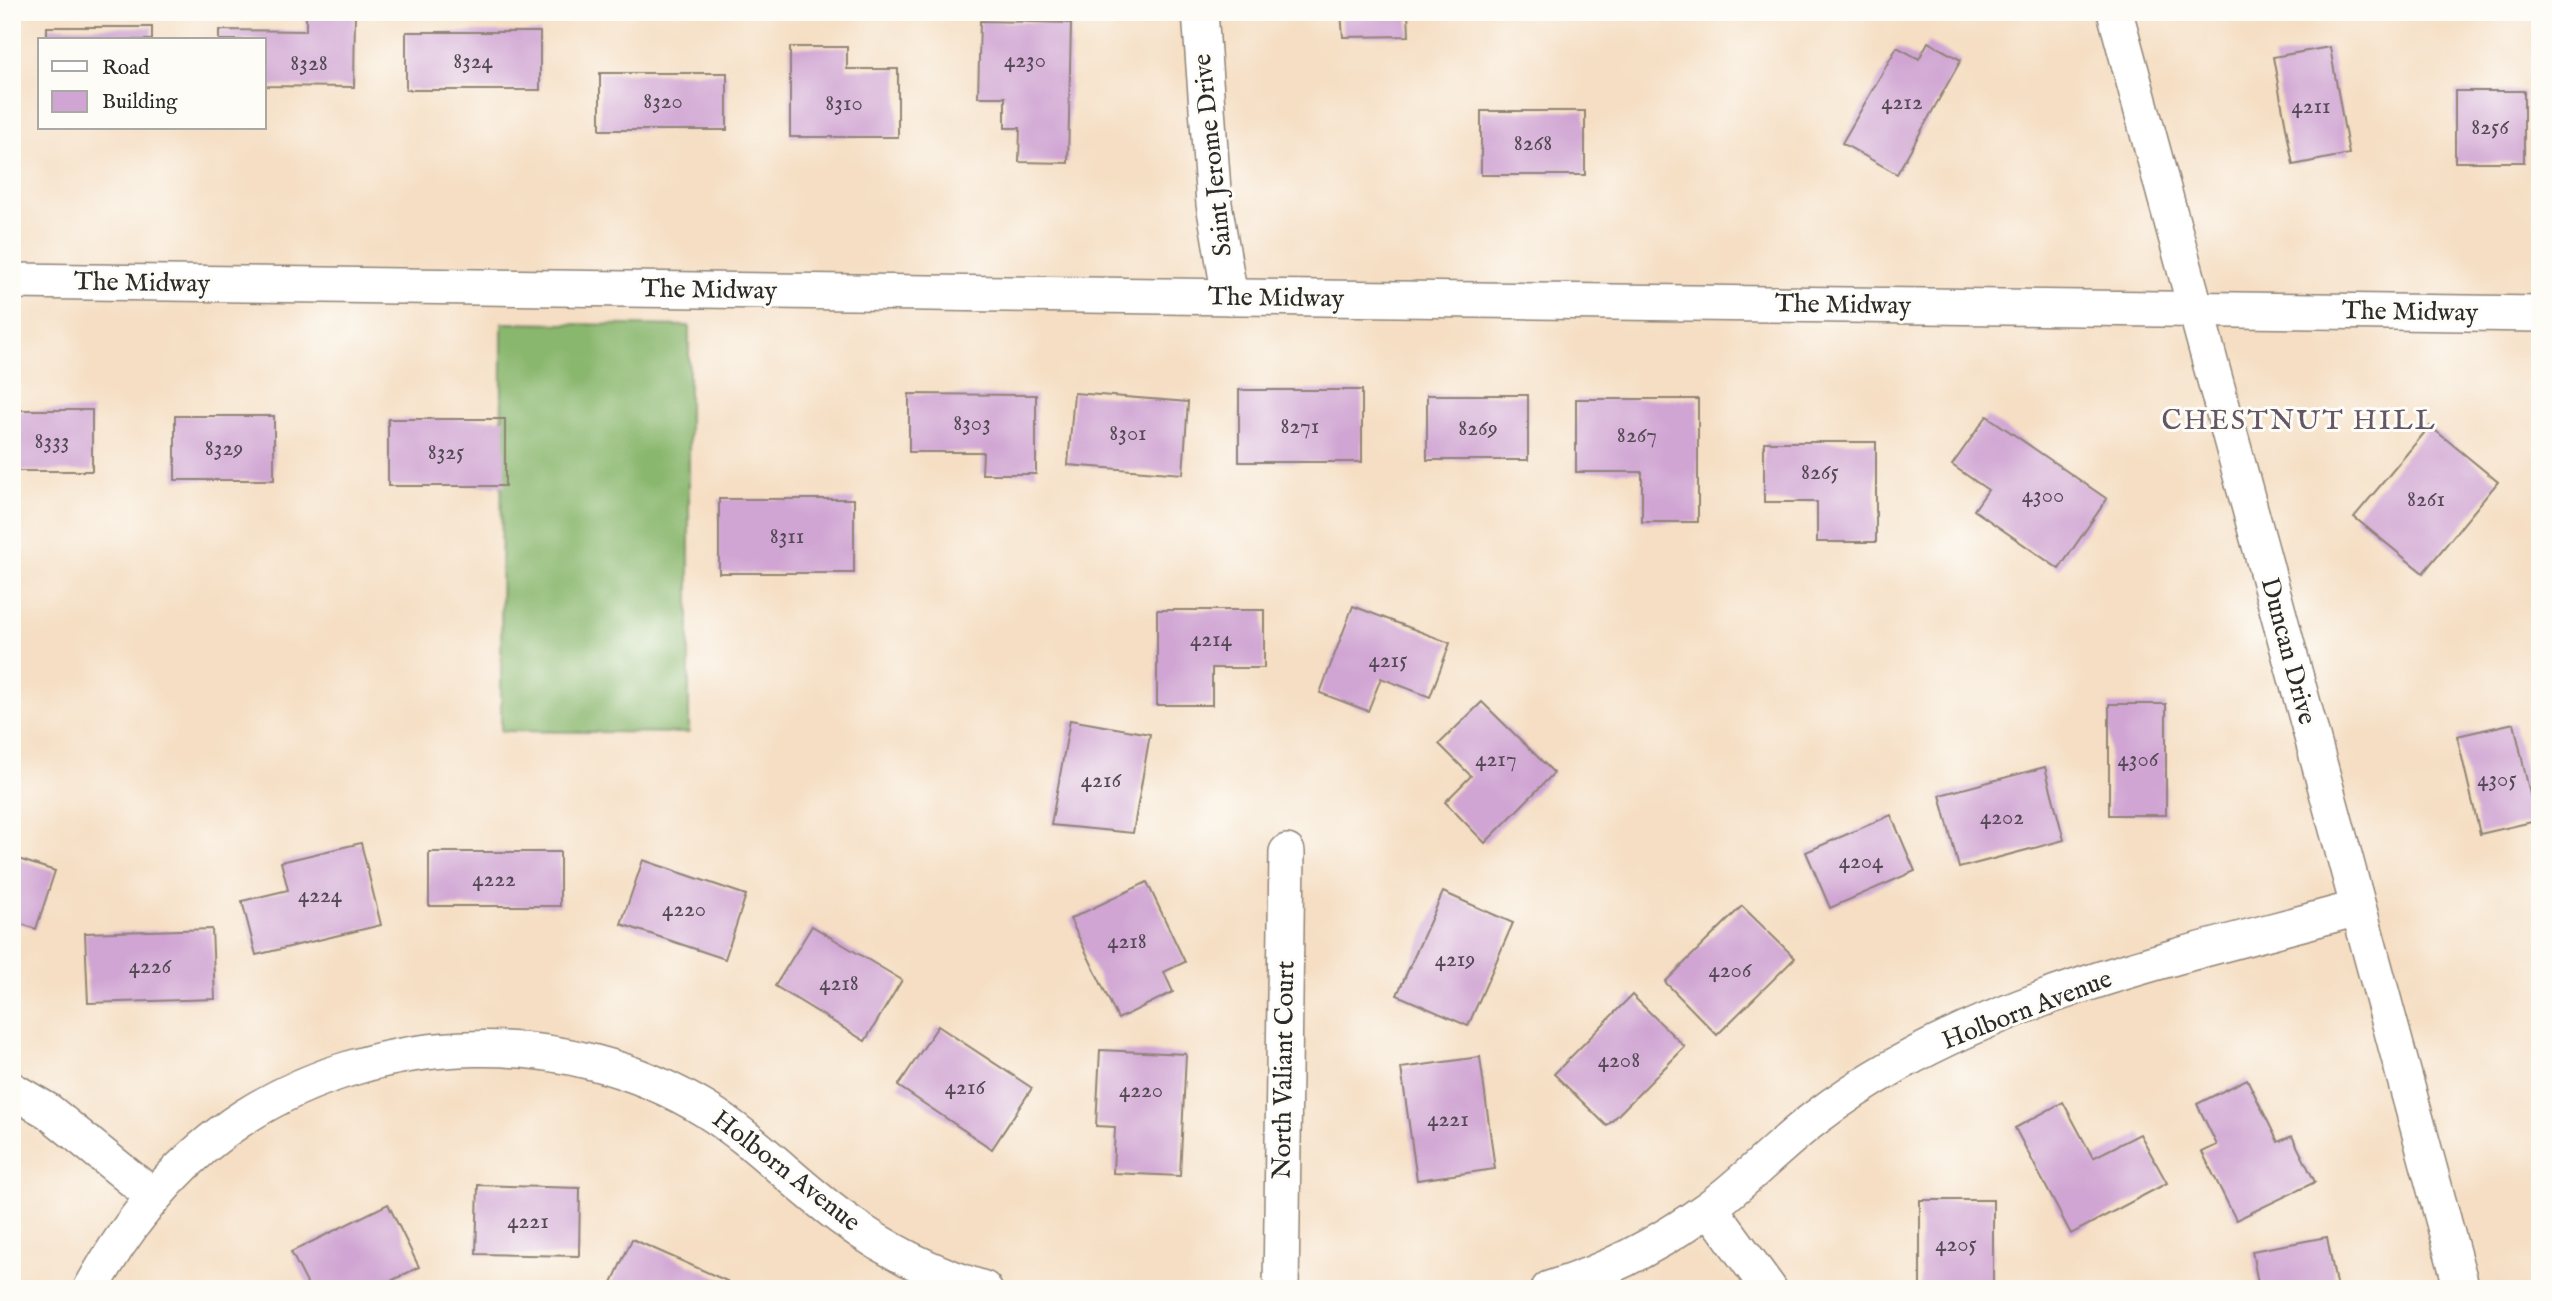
<svg xmlns="http://www.w3.org/2000/svg" width="2552" height="1301" viewBox="0 0 2552 1301" font-family="'IM FELL English',serif">
	<style>
		.forest { fill: #8ab76e; stroke: #5a714c; stroke-width: 2 }
		.building { fill: #d0a5d3 }
		.lines { fill: none; stroke-linecap: round; stroke-linejoin: round }
		.street-casing { stroke: #908477; stroke-width: 38 }
		.street { stroke: #fff; stroke-width: 35 }
		.labels { text-anchor: middle; dominant-baseline: central; stroke-width: 6; stroke-linejoin: round; paint-order: stroke }
		.number-label { font-size: 23px; fill: #544a55 }
		.street-label { font-size: 26px; fill: #2b2b2b; stroke: #fdfcf7 }
		.neighbourhood-label { font-size: 28px; letter-spacing: 2px; fill: #655666; stroke: #fdfcf7 }
	</style>
	<rect width="100%" height="100%" fill="#fdfcf7"/>
	<filter id="ink" filterUnits="userSpaceOnUse"><feTurbulence type="fractalNoise" baseFrequency=".0143" numOctaves="2"/><feDisplacementMap in="SourceGraphic" scale="14" xChannelSelector="R" yChannelSelector="G"/><feConvolveMatrix kernelMatrix="1 2 1 2 8 2 1 2 1" color-interpolation-filters="sRGB"/></filter>
	<filter id="wash" filterUnits="userSpaceOnUse"><feTurbulence type="fractalNoise" baseFrequency=".00686" numOctaves="4" result="noise"/><feDisplacementMap in="SourceGraphic" scale="28" xChannelSelector="R" yChannelSelector="G"/><feGaussianBlur stdDeviation="1.57" result="paint"/><feColorMatrix in="noise" values="0 0 0 0 0 0 0 0 0 0 0 0 0 0 0 0 0 1.4 0 .05"/><feComposite in="paint" operator="in"/></filter>
	<g filter="url(#wash)">
		<rect width="100%" height="100%" fill="#f5dec3"/>
		<polygon class="forest" points="502,323 689,326 689,733 501,731"/>
		<g id="blocks">
			<g class="building">
				<polygon points="306,12 355,12 354,87 264,86 264,40 219,40 219,30 306,31"/>
				<polygon points="1341,12 1408,12 1409,36 1343,37"/>
				<polygon points="980,21 1071,23 1068,163 1019,162 1020,128 1005,128 1005,97 978,97"/>
				<rect x="47" y="27" width="105" height="13"/>
				<rect x="406" y="32" width="134" height="58"/>
				<polygon points="1928,42 1961,60 1897,174 1842,143 1897,47 1919,59"/>
				<polygon points="790,47 847,47 847,69 898,69 898,137 790,137"/>
				<polygon points="2330,47 2349,154 2293,165 2273,57"/>
				<rect x="600" y="73" width="127" height="57"/>
				<rect x="2455" y="91" width="69" height="71"/>
				<rect x="1481" y="111" width="104" height="64"/>
				<rect x="1239" y="390" width="123" height="72"/>
				<polygon points="1074,393 1188,402 1183,474 1068,465"/>
				<polygon points="909,394 1036,395 1036,474 982,474 983,452 909,452"/>
				<rect x="1427" y="395" width="101" height="65"/>
				<polygon points="1576,399 1698,399 1698,522 1642,522 1642,472 1576,472"/>
				<rect x="12" y="410" width="80" height="61"/>
				<rect x="175" y="416" width="99" height="64"/>
				<polygon points="1987,416 2107,499 2059,569 1974,510 1988,490 1952,465"/>
				<rect x="388" y="419" width="117" height="67"/>
				<polygon points="2430,426 2498,482 2423,573 2354,517"/>
				<polygon points="1764,442 1876,442 1876,542 1817,542 1817,502 1764,502"/>
				<rect x="719" y="499" width="135" height="74"/>
				<polygon points="1353,606 1450,643 1430,697 1381,678 1368,711 1320,693"/>
				<polygon points="1157,610 1264,610 1264,668 1212,668 1212,705 1157,705"/>
				<polygon points="1482,702 1554,773 1485,843 1445,802 1471,776 1439,744"/>
				<rect x="2109" y="704" width="57" height="111"/>
				<polygon points="1070,720 1150,734 1133,833 1051,825"/>
				<polygon points="2514,723 2536,821 2480,834 2457,736"/>
				<polygon points="2045,767 2064,840 1959,868 1940,795"/>
				<polygon points="1891,815 1915,871 1830,908 1806,852"/>
				<polygon points="361,843 381,925 256,955 242,901 288,890 281,862"/>
				<rect x="429" y="852" width="131" height="54"/>
				<polygon points="15,858 55,871 36,929 12,921 12,867"/>
				<polygon points="643,860 746,895 725,959 621,924"/>
				<polygon points="1147,882 1185,962 1164,972 1173,992 1118,1019 1070,919"/>
				<polygon points="1443,892 1513,923 1468,1026 1397,995"/>
				<polygon points="1742,906 1795,958 1717,1035 1665,982"/>
				<polygon points="812,926 902,980 865,1041 775,986"/>
				<polygon points="212,929 215,999 88,1003 85,933"/>
				<polygon points="1632,995 1685,1047 1607,1126 1554,1074"/>
				<polygon points="938,1026 1032,1088 992,1149 898,1086"/>
				<polygon points="1100,1050 1186,1054 1180,1176 1113,1173 1115,1127 1096,1126"/>
				<polygon points="1480,1057 1495,1169 1417,1180 1401,1068"/>
				<polygon points="2247,1079 2278,1142 2292,1136 2315,1182 2236,1220 2202,1152 2217,1145 2197,1104"/>
				<polygon points="2063,1102 2093,1158 2140,1134 2167,1183 2071,1234 2015,1128"/>
				<polygon points="478,1185 580,1188 579,1256 476,1254"/>
				<rect x="1920" y="1200" width="73" height="89"/>
				<polygon points="388,1204 419,1267 375,1289 310,1289 291,1252"/>
				<polygon points="2327,1237 2337,1289 2259,1289 2252,1251"/>
				<polygon points="632,1239 727,1281 723,1289 609,1289"/>
			</g>
		</g>
	</g>
	<g filter="url(#ink)">
		<use href="#blocks" fill-opacity="0" stroke="#908477" stroke-width="2"/>
		<g class="lines">
			<g class="street-casing">
				<g id="street">
					<polyline points="1200,12 1214,204 1230,297"/>
					<polyline points="2115,12 2462,1289"/>
					<polyline points="12,281 2540,314"/>
					<polyline points="12,1090 48,1111 154,1197"/>
					<polyline points="1710,1208 1769,1289"/>
					<path d="M91,1289C128,1222 179,1159 244,1117C381,1030 567,1024 706,1110C756,1141 795,1184 842,1218C884,1249 934,1274 984,1289"/>
					<polyline points="1281,1289 1287,852"/>
					<path d="M1549,1289C1606,1272 1662,1242 1709,1208C1746,1181 1778,1146 1814,1119C1840,1099 1870,1080 1898,1064C2041,984 2202,951 2358,908"/>
				</g>
			</g>
			<use href="#street" class="street"/>
		</g>
	</g>
	<g class="labels">
		<g class="number-label">
			<text x="1025" y="60">4230</text>
			<text x="473" y="61">8324</text>
			<text x="309" y="63">8328</text>
			<text x="663" y="101">8320</text>
			<text x="1902" y="102">4212</text>
			<text x="844" y="103">8310</text>
			<text x="2311" y="106">4211</text>
			<text x="2490" y="127">8256</text>
			<text x="1533" y="143">8268</text>
			<text x="972" y="423">8303</text>
			<text x="1300" y="426">8271</text>
			<text x="1478" y="428">8269</text>
			<text x="1128" y="433">8301</text>
			<text x="1637" y="435">8267</text>
			<text x="52" y="441">8333</text>
			<text x="224" y="448">8329</text>
			<text x="446" y="452">8325</text>
			<text x="1820" y="472">8265</text>
			<text x="2043" y="495">4300</text>
			<text x="2426" y="499">8261</text>
			<text x="787" y="536">8311</text>
			<text x="1211" y="639">4214</text>
			<text x="1388" y="660">4215</text>
			<text x="1496" y="759">4217</text>
			<text x="2138" y="759">4306</text>
			<text x="2497" y="779">4305</text>
			<text x="1101" y="780">4216</text>
			<text x="2002" y="817">4202</text>
			<text x="1861" y="861">4204</text>
			<text x="494" y="879">4222</text>
			<text x="320" y="895">4224</text>
			<text x="684" y="909">4220</text>
			<text x="1127" y="941">4218</text>
			<text x="1455" y="959">4219</text>
			<text x="150" y="966">4226</text>
			<text x="1730" y="970">4206</text>
			<text x="839" y="983">4218</text>
			<text x="1619" y="1060">4208</text>
			<text x="965" y="1087">4216</text>
			<text x="1141" y="1090">4220</text>
			<text x="1448" y="1119">4221</text>
			<text x="528" y="1221">4221</text>
			<text x="1956" y="1244">4205</text>
		</g>
		<g class="street-label">
			<text transform="translate(1213 155) rotate(-96)">Saint Jerome Drive</text>
			<text transform="translate(142 283) rotate(1)">The Midway</text>
			<text transform="translate(709 290) rotate(1)">The Midway</text>
			<text transform="translate(1276 298) rotate(1)">The Midway</text>
			<text transform="translate(1843 305) rotate(1)">The Midway</text>
			<text transform="translate(2410 312) rotate(1)">The Midway</text>
			<text transform="translate(2288 651) rotate(75)">Duncan Drive</text>
			<text transform="translate(2027 1010) rotate(-21)">Holborn Avenue</text>
			<text transform="translate(1284 1070) rotate(-89)">North Valiant Court</text>
			<text transform="translate(786 1171) rotate(38)">Holborn Avenue</text>
		</g>
		<g class="neighbourhood-label">
			<text x="2299" y="421">CHESTNUT HILL</text>
		</g>
	</g>
	<rect width="2552" height="1301" fill="none" stroke="#fdfcf7" stroke-width="42"/>
	<rect x="38" y="38" width="228" height="91" fill="#fdfcf7" stroke="#a9a8a5" stroke-width="2"/>
	<rect x="52" y="61" width="35" height="10" fill="#ffffff" stroke="#a9a8a5" stroke-width="2"/>
	<text x="102" y="74" font-size="21" fill="#2b2b2b">Road</text>
	<rect x="52" y="91" width="35" height="21" fill="#d0a5d3" stroke="#a9a8a5" stroke-width="2"/>
	<text x="102" y="108" font-size="21" fill="#2b2b2b">Building</text>
</svg>
